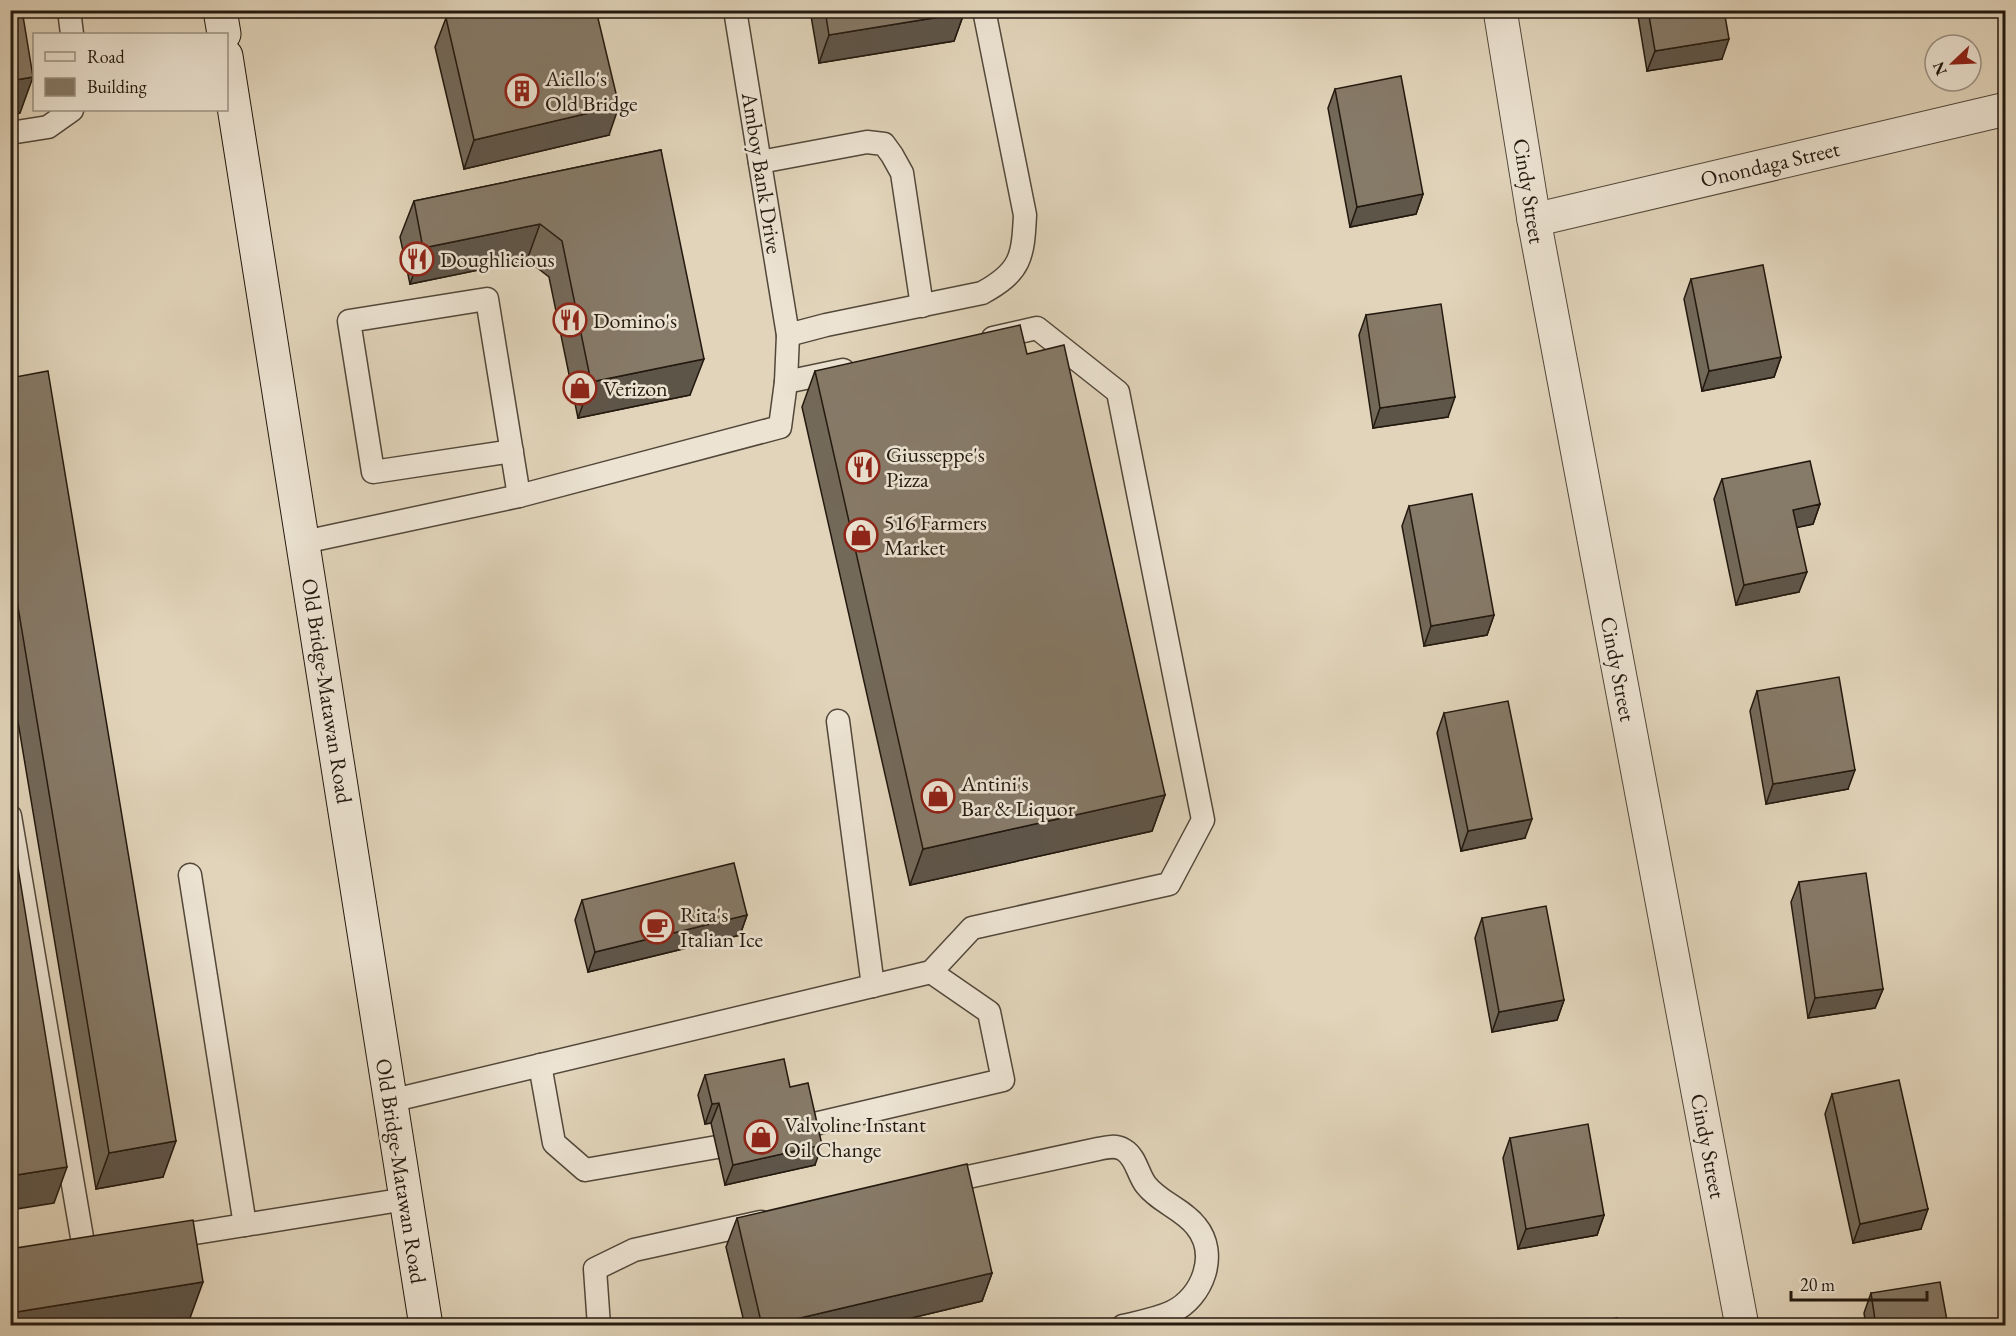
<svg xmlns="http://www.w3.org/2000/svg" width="2016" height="1336" viewBox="0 0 2016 1336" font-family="'EB Garamond',serif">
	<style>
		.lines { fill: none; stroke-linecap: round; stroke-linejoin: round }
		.lane-casing { stroke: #52483a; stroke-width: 25 }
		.street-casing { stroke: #52483a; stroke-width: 35 }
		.secondary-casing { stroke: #23190f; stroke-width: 35 }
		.lane { stroke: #ece3d2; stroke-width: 22 }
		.street { stroke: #ece3d2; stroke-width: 33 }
		.secondary { stroke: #ece3d2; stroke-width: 33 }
		.wall { fill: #736959; stroke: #23190f; stroke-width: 1.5 }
		.shaded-wall { fill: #5e5549; stroke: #23190f; stroke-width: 1.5 }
		.building { fill: #867a68; stroke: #23190f; stroke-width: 1.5 }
		.labels { text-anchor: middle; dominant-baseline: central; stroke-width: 5; stroke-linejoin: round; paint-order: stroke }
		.poi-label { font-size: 22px; fill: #23190f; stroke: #ece3d2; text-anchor: start }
		.street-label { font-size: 22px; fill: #23190f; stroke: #ece3d2 }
	</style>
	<rect width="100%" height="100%" fill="#e1d4ba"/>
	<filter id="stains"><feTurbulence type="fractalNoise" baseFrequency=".00333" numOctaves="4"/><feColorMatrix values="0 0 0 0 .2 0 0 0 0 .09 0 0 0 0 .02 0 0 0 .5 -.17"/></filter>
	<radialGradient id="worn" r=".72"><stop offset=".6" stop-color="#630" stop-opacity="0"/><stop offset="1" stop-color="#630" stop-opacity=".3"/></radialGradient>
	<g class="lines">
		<g class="lane-casing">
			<g id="lane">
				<polyline points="69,10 72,34"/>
				<polyline points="10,133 48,127 72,110"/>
				<polyline points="760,162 867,142 884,144 892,155 902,173 922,306"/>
				<path d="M788,335L826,325L982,293C1021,272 1023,257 1025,215L984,10"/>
				<polyline points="786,382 843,370"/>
				<polyline points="512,451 373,472 349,321 487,299 519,496"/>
				<polyline points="304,542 519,496 780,427 786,382 788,335 735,10"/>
				<polyline points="838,721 873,986"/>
				<polyline points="10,816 84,1249"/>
				<polyline points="190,875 245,1225"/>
				<polyline points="540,1065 554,1143 585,1170 717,1147"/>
				<polyline points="390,1101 931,972 972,928 1169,884 1203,820 1118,392 1037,328 993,338"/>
				<polyline points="806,1126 1003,1080 989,1012 931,972"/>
				<path d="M940,1183L1098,1149C1107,1147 1116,1145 1124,1150C1136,1157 1138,1175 1146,1185C1159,1202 1183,1209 1196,1226C1219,1254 1203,1297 1172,1312C1157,1319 1140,1322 1123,1326"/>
				<polyline points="164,1238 406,1199"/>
				<polyline points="599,1326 595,1269 634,1250 761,1222"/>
			</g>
		</g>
		<g class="street-casing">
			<g id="street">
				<polyline points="1500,10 1534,220 1742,1326"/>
				<polyline points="1534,220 2006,109"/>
			</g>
		</g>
		<g class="secondary-casing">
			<g id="secondary">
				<polyline points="220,10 224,34"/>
				<polyline points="226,56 426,1326"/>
			</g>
		</g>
		<use href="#lane" class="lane"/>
		<use href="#street" class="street"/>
		<use href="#secondary" class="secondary"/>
	</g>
	<g class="wall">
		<polygon points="810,10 964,10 964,13 954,41 819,63"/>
		<polygon points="1637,10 1724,10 1722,59 1647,71"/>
		<polygon points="446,18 609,135 464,169 435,47"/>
		<polygon points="1335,89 1423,194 1416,214 1350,227 1328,108"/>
		<polygon points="661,150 690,395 578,418 549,277 527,260 410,284 400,237 414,201"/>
		<polygon points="1691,279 1781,357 1774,377 1702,391 1684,299"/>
		<polygon points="1366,315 1448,417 1373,428 1359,335"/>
		<polygon points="1027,354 1165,795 1152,831 910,885 802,407 815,371"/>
		<polygon points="10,378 163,1177 96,1189 10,674"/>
		<polygon points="1722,479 1820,504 1813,524 1797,527 1799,592 1736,605 1714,499"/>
		<polygon points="1409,506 1494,615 1487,635 1424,646 1402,526"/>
		<polygon points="1757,691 1848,789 1766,804 1750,711"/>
		<polygon points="1444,713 1525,838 1461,851 1437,733"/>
		<polygon points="1799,882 1883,989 1875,1008 1808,1018 1791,902"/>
		<polygon points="582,900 747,915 740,935 588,972 575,920"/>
		<polygon points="1482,918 1564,1000 1557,1020 1492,1032 1475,938"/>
		<polygon points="705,1075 790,1087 815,1165 725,1185 711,1123 705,1124 698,1095"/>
		<polygon points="1832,1094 1921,1229 1853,1243 1825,1114"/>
		<polygon points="1510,1138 1604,1215 1597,1235 1518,1249 1503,1158"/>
		<polygon points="737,1218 992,1273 982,1301 878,1326 745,1326 726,1247"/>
		<polygon points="1871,1293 1948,1326 1866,1326 1864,1313"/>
	</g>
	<g class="shaded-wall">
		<polygon points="964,13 954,41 819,63 829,35"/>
		<polygon points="1729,39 1722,59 1647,71 1655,51"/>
		<polygon points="33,77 20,113 10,115 10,81"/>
		<polygon points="619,106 609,135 464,169 474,140"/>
		<polygon points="1423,194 1416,214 1350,227 1357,207"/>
		<polygon points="540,224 527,260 410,284 423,248"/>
		<polygon points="1781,357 1774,377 1702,391 1709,371"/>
		<polygon points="704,359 690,395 578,418 591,382"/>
		<polygon points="1455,397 1448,417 1373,428 1380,408"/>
		<polygon points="1820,504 1813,524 1786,530 1793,510"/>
		<polygon points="1807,572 1799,592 1736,605 1744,585"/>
		<polygon points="1494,615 1487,635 1424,646 1431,626"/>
		<polygon points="1855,770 1848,789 1766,804 1773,784"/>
		<polygon points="1165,795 1152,831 910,885 923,849"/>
		<polygon points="1532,819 1525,838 1461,851 1468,831"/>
		<polygon points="747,915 740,935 588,972 595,952"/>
		<polygon points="1883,989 1875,1008 1808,1018 1815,998"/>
		<polygon points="1564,1000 1557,1020 1492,1032 1499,1012"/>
		<polygon points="719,1103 711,1123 705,1124 712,1104"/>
		<polygon points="176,1141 163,1177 96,1189 109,1153"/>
		<polygon points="822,1145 815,1165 725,1185 733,1165"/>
		<polygon points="67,1167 54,1203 10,1210 10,1176"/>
		<polygon points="1928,1209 1921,1229 1853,1243 1860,1224"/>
		<polygon points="1604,1215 1597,1235 1518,1249 1526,1229"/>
		<polygon points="992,1273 982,1301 878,1326 766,1326"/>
		<polygon points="203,1282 190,1318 143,1326 10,1326 10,1313"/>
	</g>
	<g class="building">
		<polygon points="10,10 22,10 33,77 10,81"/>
		<polygon points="478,10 596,10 619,106 474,140 446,18"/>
		<polygon points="825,10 964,10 964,13 829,35"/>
		<polygon points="1648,10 1724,10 1729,39 1655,51"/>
		<polygon points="1401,76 1423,194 1357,207 1335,89"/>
		<polygon points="661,150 704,359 591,382 562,241 540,224 423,248 414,201"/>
		<polygon points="1763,265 1781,357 1709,371 1691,279"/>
		<polygon points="1441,304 1455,397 1380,408 1366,315"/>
		<polygon points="1020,325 1027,354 1064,345 1165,795 923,849 815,371"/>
		<polygon points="48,371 176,1141 109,1153 10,559 10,378"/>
		<polygon points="1810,461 1820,504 1793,510 1807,572 1744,585 1722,479"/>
		<polygon points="1472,494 1494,615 1431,626 1409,506"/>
		<polygon points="1839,677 1855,770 1773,784 1757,691"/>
		<polygon points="1508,701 1532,819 1468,831 1444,713"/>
		<polygon points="10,819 67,1167 10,1176"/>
		<polygon points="734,863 747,915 595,952 582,900"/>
		<polygon points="1866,873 1883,989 1815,998 1799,882"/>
		<polygon points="1546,906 1564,1000 1499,1012 1482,918"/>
		<polygon points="784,1059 790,1087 808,1083 822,1145 733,1165 719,1103 712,1104 705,1075"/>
		<polygon points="1899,1080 1928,1209 1860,1224 1832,1094"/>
		<polygon points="1588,1124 1604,1215 1526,1229 1510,1138"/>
		<polygon points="967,1164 992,1273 766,1326 762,1326 737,1218"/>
		<polygon points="193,1220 203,1282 10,1313 10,1249"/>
		<polygon points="1940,1282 1948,1326 1876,1326 1871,1293"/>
		<polygon points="1617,1318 1619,1326 1584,1326"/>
	</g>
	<defs>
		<g id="building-ring" transform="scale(1.725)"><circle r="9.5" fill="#ece3d2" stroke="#8f2418" stroke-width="1.5"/><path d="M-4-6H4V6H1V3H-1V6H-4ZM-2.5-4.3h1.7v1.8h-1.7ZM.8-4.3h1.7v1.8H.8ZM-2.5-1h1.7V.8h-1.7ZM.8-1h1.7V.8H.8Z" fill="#8f2418"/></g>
		<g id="restaurant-ring" transform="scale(1.725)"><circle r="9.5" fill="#ece3d2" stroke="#8f2418" stroke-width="1.5"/><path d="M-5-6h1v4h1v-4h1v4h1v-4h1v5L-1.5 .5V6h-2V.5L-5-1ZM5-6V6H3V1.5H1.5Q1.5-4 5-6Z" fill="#8f2418"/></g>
		<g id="shop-ring" transform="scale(1.725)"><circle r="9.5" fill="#ece3d2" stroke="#8f2418" stroke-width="1.5"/><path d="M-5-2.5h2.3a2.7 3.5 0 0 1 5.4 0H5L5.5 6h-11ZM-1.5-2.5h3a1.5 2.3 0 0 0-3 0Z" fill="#8f2418"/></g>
		<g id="cafe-ring" transform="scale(1.725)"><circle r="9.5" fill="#ece3d2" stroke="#8f2418" stroke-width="1.5"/><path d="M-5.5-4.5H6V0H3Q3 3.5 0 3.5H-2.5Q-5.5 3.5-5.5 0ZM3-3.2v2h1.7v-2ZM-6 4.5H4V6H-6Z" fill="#8f2418"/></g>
	</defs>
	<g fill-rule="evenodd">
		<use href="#building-ring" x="522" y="91"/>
		<use href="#restaurant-ring" x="417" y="259"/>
		<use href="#restaurant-ring" x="570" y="320"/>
		<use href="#shop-ring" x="580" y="388"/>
		<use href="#restaurant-ring" x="863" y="467"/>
		<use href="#shop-ring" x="861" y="535"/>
		<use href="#shop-ring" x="938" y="796"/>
		<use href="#cafe-ring" x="657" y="927"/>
		<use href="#shop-ring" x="761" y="1137"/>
	</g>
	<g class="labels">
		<g class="poi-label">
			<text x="545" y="78">Aiello's<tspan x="545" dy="25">Old Bridge</tspan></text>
			<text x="440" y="259">Doughlicious</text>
			<text x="593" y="320">Domino's</text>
			<text x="603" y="388">Verizon</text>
			<text x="886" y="454">Giusseppe's<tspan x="886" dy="25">Pizza</tspan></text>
			<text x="884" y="522">516 Farmers<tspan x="884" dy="25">Market</tspan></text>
			<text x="961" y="783">Antini's<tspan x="961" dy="25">Bar &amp; Liquor</tspan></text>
			<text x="680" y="914">Rita's<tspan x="680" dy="25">Italian Ice</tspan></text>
			<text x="784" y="1124">Valvoline Instant<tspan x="784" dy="25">Oil Change</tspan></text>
		</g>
		<g class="street-label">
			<text transform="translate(1770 164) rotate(-13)">Onondaga Street</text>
			<text transform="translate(762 173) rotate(81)">Amboy Bank Drive</text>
			<text transform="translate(1529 191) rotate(81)">Cindy Street</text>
			<text transform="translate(1618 669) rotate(79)">Cindy Street</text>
			<text transform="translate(327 691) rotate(81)">Old Bridge-Matawan Road</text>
			<text transform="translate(1708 1146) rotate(79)">Cindy Street</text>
			<text transform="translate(401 1171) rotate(81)">Old Bridge-Matawan Road</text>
		</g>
	</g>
	<rect width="2016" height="1336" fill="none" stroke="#e1d4ba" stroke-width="36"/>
	<rect x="12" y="12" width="1992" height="1312" fill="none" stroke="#23190f" stroke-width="3"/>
	<rect x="18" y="18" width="1980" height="1300" fill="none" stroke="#23190f" stroke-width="1.5"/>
	<rect x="33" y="33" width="195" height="78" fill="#ece3d2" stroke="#9c9284" stroke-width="1.5"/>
	<rect x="45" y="52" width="30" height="9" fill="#ece3d2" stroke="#9c9284" stroke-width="1.5"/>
	<text x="87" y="63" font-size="18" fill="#23190f">Road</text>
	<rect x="45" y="78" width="30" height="18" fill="#867a68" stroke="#9c9284" stroke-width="1.5"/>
	<text x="87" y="93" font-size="18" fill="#23190f">Building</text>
	<g transform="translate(1953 63) rotate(247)"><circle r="28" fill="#ece3d2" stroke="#9c9284" stroke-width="1.5"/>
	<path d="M0-4.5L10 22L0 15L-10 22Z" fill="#8f2418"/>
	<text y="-9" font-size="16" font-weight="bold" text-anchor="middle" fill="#23190f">N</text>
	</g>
	<path d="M1791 1291v9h136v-9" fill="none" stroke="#23190f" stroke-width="3"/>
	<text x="1800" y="1291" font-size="18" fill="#23190f" stroke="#ece3d2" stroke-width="4.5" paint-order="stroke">20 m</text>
	<rect width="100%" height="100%" filter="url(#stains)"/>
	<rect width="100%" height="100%" fill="url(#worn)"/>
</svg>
